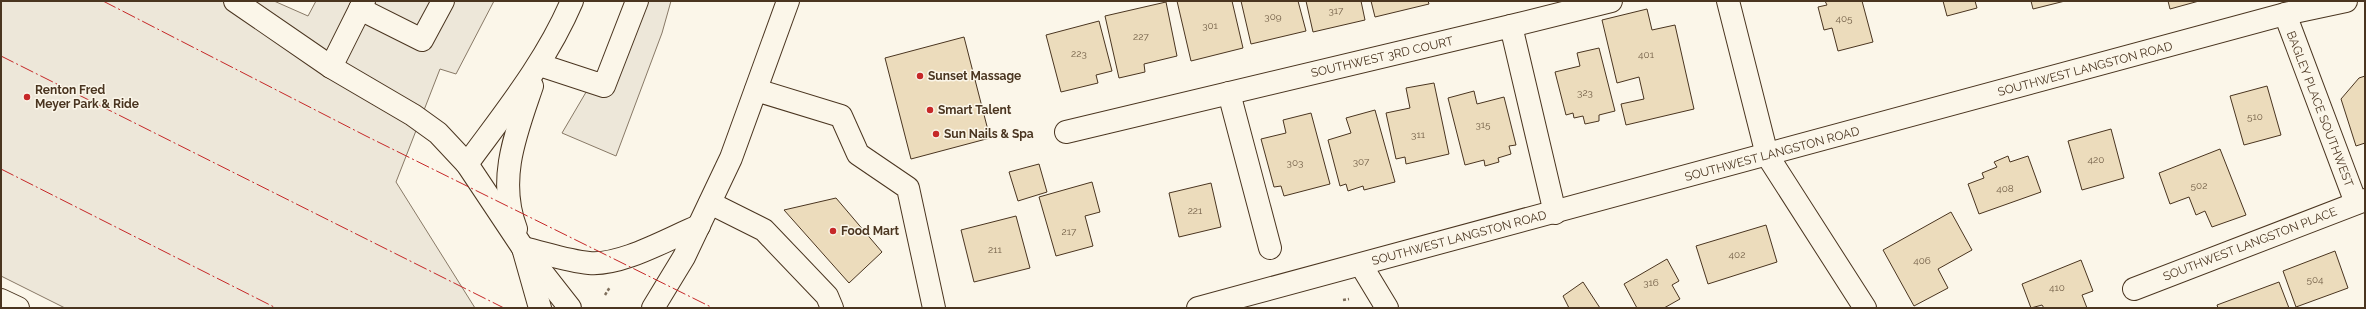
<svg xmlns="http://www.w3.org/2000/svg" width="2366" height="309" viewBox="0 0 2366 309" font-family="Raleway,sans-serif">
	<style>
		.parking { fill: #ede7d9; stroke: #887966 }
		.building { fill: #ecdcbc; stroke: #4a3520 }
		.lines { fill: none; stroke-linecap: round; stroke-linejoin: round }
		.minor-casing { stroke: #4a3520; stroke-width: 24 }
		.major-casing { stroke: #4a3520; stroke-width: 24 }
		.path { stroke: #7f6f5c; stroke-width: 2.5; stroke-dasharray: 3 2; stroke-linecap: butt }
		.minor { stroke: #fbf6e9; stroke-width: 22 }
		.major { stroke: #fbf6e9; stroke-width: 22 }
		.power { stroke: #c62828; stroke-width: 1; stroke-dasharray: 14 3 2 3; stroke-linecap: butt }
		.poi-dot { fill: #c62828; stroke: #fbf6e9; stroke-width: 1.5 }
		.labels { text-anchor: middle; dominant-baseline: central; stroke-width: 3; stroke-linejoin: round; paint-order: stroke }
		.number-label { font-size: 10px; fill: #725f47 }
		.street-label { font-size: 12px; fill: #4a3520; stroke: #fbf6e9 }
		.poi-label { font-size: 12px; font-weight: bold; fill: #4a3520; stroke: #fbf6e9; text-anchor: start }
	</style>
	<rect width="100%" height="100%" fill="#fbf6e9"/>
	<g class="parking">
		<polygon points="1,1 274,1 308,16 316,1 494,1 456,74 440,69 396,182 475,308 65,308 1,276"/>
		<polygon points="627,1 671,1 662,33 616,156 562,133 602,65"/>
	</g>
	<g class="building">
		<polygon points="1177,1 1232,1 1243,48 1191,61"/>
		<polygon points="1241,1 1298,1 1306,31 1251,44"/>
		<polygon points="1306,1 1361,1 1365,20 1313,32"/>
		<polygon points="1371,1 1428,1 1429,4 1375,17"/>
		<polygon points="1825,1 1862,1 1873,42 1838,51 1832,28 1824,30 1818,7 1827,5"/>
		<polygon points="1943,1 1975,1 1977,8 1947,16"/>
		<polygon points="2031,1 2065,1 2033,9"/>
		<polygon points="2168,1 2199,1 2170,9"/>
		<polygon points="1166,2 1177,56 1144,64 1145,72 1119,78 1105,16"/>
		<polygon points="1647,9 1652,30 1675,25 1694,109 1626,125 1621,104 1644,99 1639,77 1617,83 1602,20"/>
		<polygon points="1099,21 1112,71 1096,75 1098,83 1061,92 1046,35"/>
		<polygon points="964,37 990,138 911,159 885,58"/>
		<polygon points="1599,48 1615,111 1599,115 1599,121 1585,124 1583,116 1574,118 1573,113 1566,115 1555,72 1580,66 1577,53"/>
		<polygon points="2365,76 2365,143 2356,146 2341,99 2359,78"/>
		<polygon points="1434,83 1449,154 1406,164 1405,157 1396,159 1386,113 1410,108 1406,88"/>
		<polygon points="2267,86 2281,135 2244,145 2230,96"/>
		<polygon points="1474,91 1477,104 1504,97 1516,145 1509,146 1511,154 1498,158 1499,162 1485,166 1484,160 1465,165 1448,98"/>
		<polygon points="1375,110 1395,182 1364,190 1363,186 1348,191 1346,184 1340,186 1328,140 1351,133 1346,118"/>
		<polygon points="1311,113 1330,184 1284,196 1281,186 1274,187 1261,139 1286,133 1283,120"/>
		<polygon points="2111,129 2124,178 2082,190 2068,141"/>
		<polygon points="2220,149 2246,215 2212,227 2205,211 2196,215 2189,197 2170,204 2159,173"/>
		<polygon points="2008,156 2010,162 2028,156 2041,192 1979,214 1968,184 1984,178 1982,173 1997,167 1994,162"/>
		<polygon points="1039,164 1047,192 1018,201 1009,172"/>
		<polygon points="1092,182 1100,212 1085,216 1093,246 1056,256 1039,197"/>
		<polygon points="1211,183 1221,227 1179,237 1169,193"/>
		<polygon points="836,198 882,252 849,283 784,210"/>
		<polygon points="1951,212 1972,250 1938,269 1948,288 1914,306 1883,250"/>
		<polygon points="1016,216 1030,268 974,282 961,230"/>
		<polygon points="1766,225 1777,262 1708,284 1696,246"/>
		<polygon points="2335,251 2348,288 2296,307 2283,271"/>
		<polygon points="1667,259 1679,281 1672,285 1680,299 1664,308 1637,308 1624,284"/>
		<polygon points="2081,260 2093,291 2082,295 2087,308 2044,308 2042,305 2031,308 2022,284"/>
		<polygon points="1583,282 1600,308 1569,308 1563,296"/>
		<polygon points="2279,282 2289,308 2218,308 2217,305"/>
	</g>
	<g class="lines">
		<g class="minor-casing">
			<g id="minor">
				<polyline points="235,1 331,67 413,115 438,133 467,164 523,248 570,308"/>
				<polyline points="1728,1 1767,155 1865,308"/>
				<polyline points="360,9 422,40 443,1"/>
				<polyline points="2285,14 2356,203"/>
				<polyline points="1511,26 1611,1"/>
				<polyline points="540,65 604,86 637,1"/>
				<polyline points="331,67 364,1"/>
				<polyline points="756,90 841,116 858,154 908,188 934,308"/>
				<polyline points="1229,93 1270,248"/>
				<polyline points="1066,132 1511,26 1555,213"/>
				<path d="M467,164C505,112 546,62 572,1"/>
				<polyline points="710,203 764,230 827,296 832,308"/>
				<path d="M516,229C497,179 516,133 532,86"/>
				<path d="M523,248C545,253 567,261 589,263C622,266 669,238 699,226"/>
				<polyline points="1361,265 1387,308"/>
				<polyline points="2134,289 2365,200"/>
				<polyline points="1,300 18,308"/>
				<polyline points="1198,308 2285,14 2346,1"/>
			</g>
		</g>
		<g class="major-casing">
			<g id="major">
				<polyline points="523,248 540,308"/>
				<polyline points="653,308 684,257 731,158 788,1"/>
			</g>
		</g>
		<g class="path">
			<polyline points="605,295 610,287"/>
			<polyline points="1343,300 1349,299"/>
		</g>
		<use href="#minor" class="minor"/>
		<use href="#major" class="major"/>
		<g class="power">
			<polyline points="103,1 366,136 713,308"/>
			<polyline points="1,56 504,308"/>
			<polyline points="1,169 276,308"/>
		</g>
	</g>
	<g class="poi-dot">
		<circle cx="920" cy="76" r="4"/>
		<circle cx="27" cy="97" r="4"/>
		<circle cx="930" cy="110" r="4"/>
		<circle cx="936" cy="134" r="4"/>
		<circle cx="833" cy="231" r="4"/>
	</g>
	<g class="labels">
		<g class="number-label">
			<text x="1336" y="10">317</text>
			<text x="1273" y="16">309</text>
			<text x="1844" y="18">405</text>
			<text x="1210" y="25">301</text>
			<text x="1141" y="36">227</text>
			<text x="1079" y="53">223</text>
			<text x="1646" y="54">401</text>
			<text x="1585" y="92">323</text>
			<text x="2255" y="116">510</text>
			<text x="1483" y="124">315</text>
			<text x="1418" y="134">311</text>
			<text x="2096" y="159">420</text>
			<text x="1361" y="161">307</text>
			<text x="1295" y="162">303</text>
			<text x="2199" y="185">502</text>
			<text x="2005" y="188">408</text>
			<text x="1195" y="210">221</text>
			<text x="1069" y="231">217</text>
			<text x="995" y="249">211</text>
			<text x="1737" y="254">402</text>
			<text x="1922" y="260">406</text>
			<text x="2315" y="279">504</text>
			<text x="1651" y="282">316</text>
			<text x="2057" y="287">410</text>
		</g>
		<g class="street-label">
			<text transform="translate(1382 57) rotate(-13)">SOUTHWEST 3RD COURT</text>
			<text transform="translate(2085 69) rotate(-15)">SOUTHWEST LANGSTON ROAD</text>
			<text transform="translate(2320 109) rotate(69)">BAGLEY PLACE SOUTHWEST</text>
			<text transform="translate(1772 154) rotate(-15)">SOUTHWEST LANGSTON ROAD</text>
			<text transform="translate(1459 238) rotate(-15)">SOUTHWEST LANGSTON ROAD</text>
			<text transform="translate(2250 244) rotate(-21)">SOUTHWEST LANGSTON PLACE</text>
		</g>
		<g class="poi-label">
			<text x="928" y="76">Sunset Massage</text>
			<text x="35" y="90">Renton Fred<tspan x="35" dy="14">Meyer Park &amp; Ride</tspan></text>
			<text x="938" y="110">Smart Talent</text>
			<text x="944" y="134">Sun Nails &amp; Spa</text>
			<text x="841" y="231">Food Mart</text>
		</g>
	</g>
	<rect width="2366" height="309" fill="none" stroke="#4a3520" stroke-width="4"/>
</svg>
